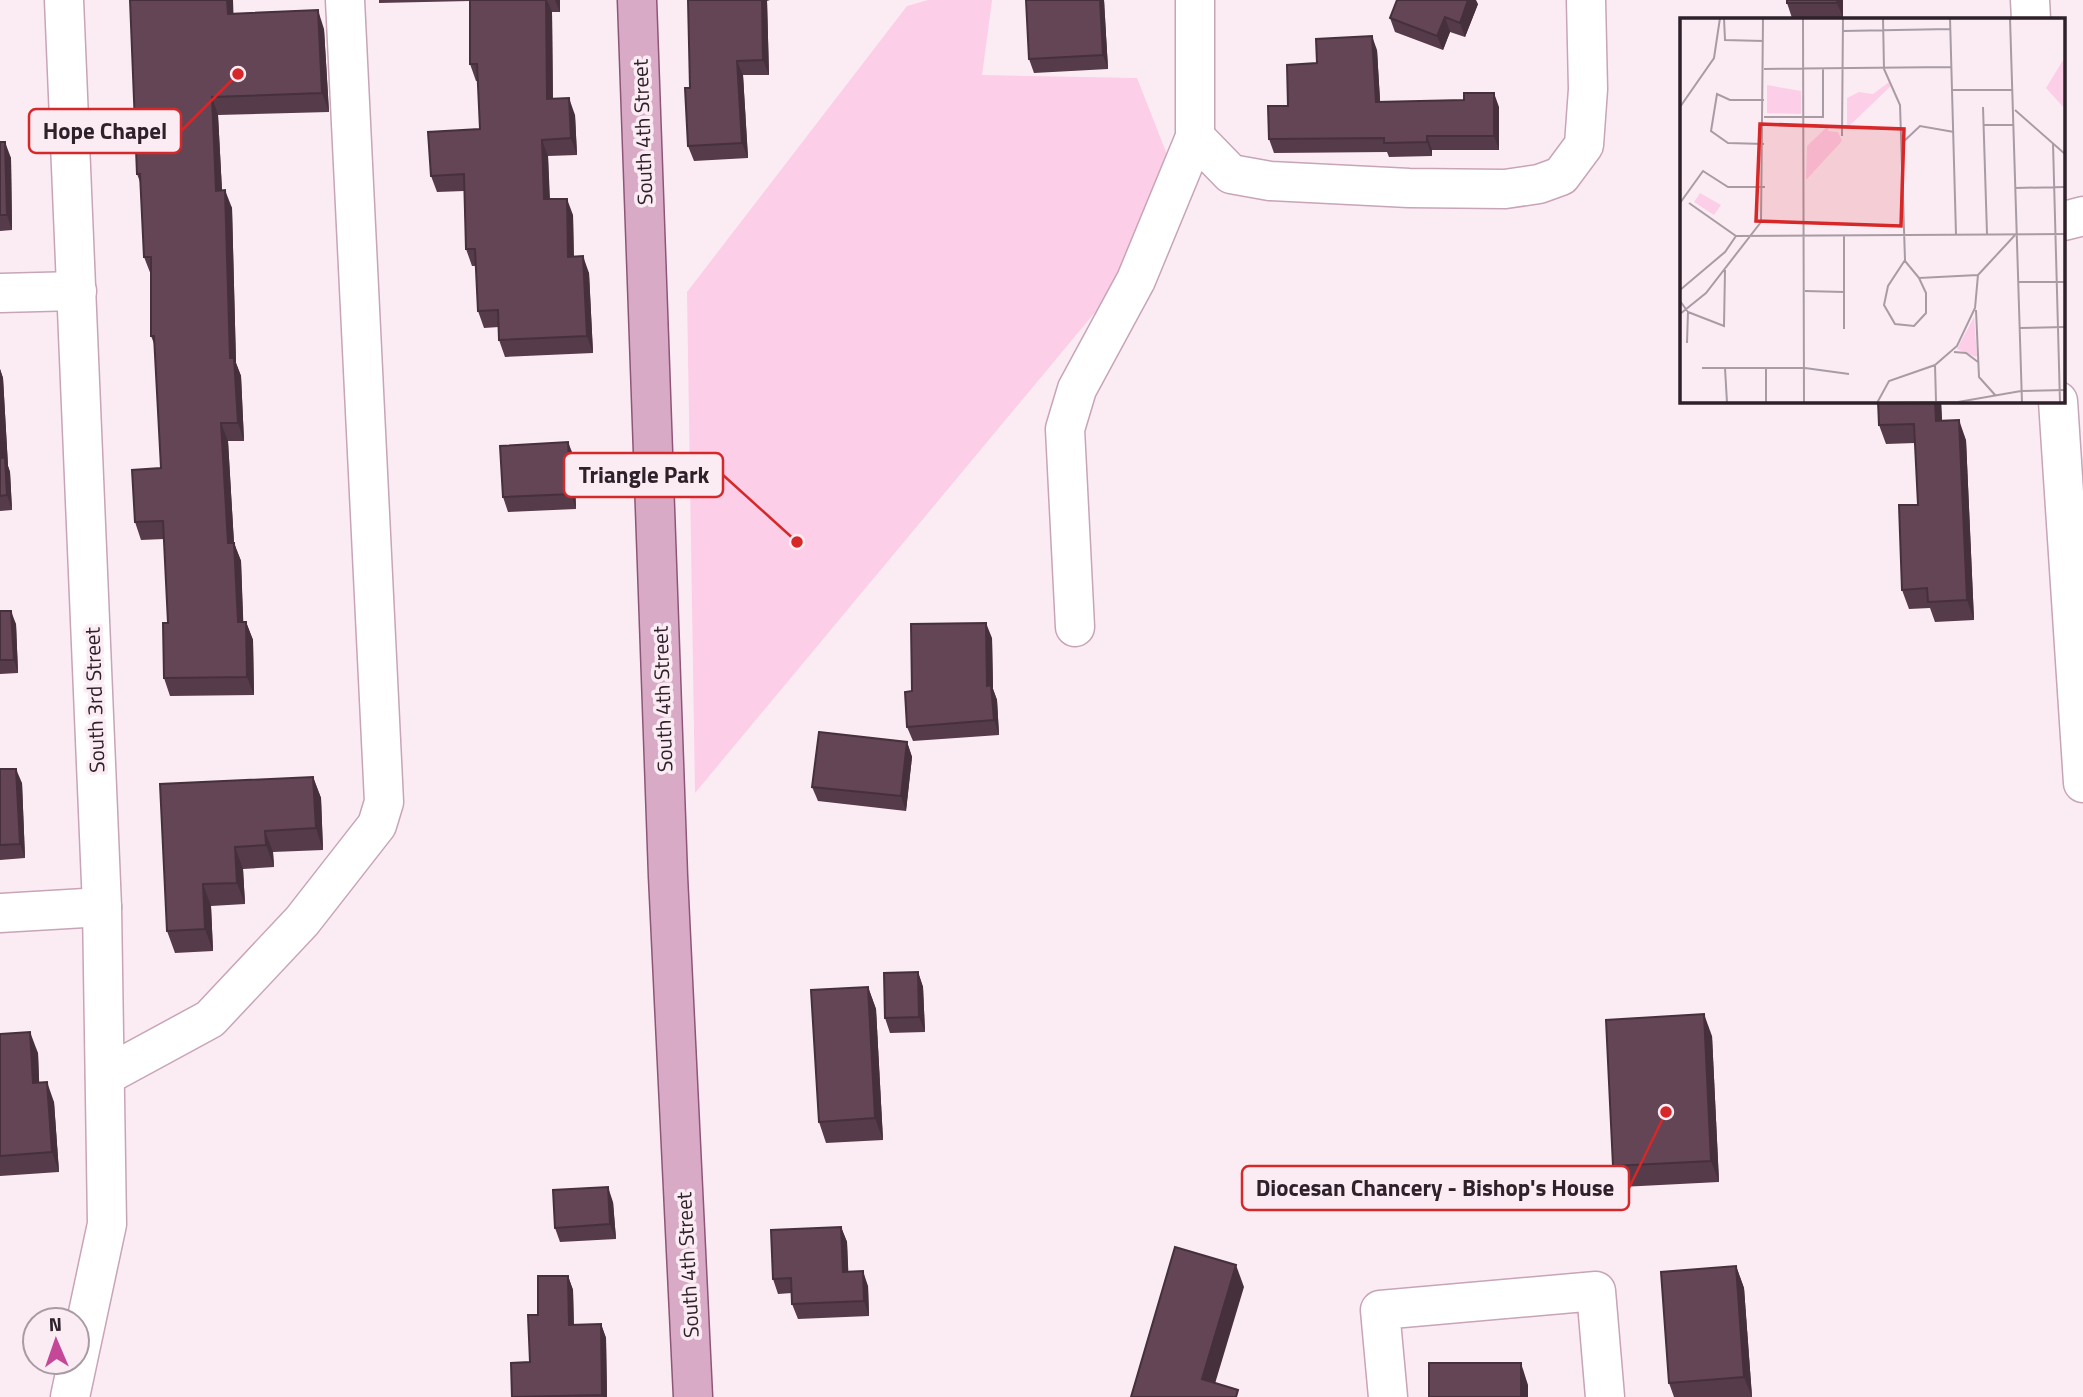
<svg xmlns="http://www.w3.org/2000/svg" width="2083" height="1397" viewBox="0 0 2083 1397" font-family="'Titillium Web',sans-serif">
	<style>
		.green { fill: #fccee7 }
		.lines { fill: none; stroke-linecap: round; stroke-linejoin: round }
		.minor-casing { stroke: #c8a4b7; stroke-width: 41 }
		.major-casing { stroke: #8d5676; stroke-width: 41 }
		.minor { stroke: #fff; stroke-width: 38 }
		.major { stroke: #d9aac6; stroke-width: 38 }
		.wall { fill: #563b4a }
		.shaded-wall { fill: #46303c }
		.building { fill: #644556; stroke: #46303c; stroke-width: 2 }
		.labels { text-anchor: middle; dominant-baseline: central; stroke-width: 7; stroke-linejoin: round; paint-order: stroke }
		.street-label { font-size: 21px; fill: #2f2129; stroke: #fbecf4 }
		.inset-road { fill: none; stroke: #a99ba3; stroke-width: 2 }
		.view { fill: #d62828; fill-opacity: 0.15; stroke: #d62828; stroke-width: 3.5 }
		.inset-edge { fill: none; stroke: #2f2129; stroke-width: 3.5 }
		.leader { fill: none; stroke: #d62828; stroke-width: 2.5 }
		.callout-dot { fill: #d62828; stroke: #fbecf4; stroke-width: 2.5 }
		.callout { fill: #fbecf4; stroke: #d62828; stroke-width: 2.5 }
		.callout-label { font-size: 23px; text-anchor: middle; font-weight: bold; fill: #2f2129 }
	</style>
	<rect width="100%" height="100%" fill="#fbecf4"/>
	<polygon class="green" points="928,0 992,0 982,75 1137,78 1186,203 695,793 687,292 907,6"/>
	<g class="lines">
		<g class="minor-casing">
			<g id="minor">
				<polyline points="64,0 102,907 107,1224 70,1397"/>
				<polyline points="2030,0 2031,19"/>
				<polyline points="1195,137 1231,174 1270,181 1409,188 1505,189 1539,184 1561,176 1584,145 1588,89 1586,0"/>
				<polyline points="2064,221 2083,216"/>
				<polyline points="0,293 77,291"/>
				<polyline points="2058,401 2083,783"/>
				<polyline points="1075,627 1065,429 1077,389 1136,280 1195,137 1195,0"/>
				<polyline points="0,913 102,907"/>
				<polyline points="105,1076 210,1019 302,921 377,825 384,802 345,0"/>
				<polyline points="1388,1397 1380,1310 1596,1291 1605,1397"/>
			</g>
		</g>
		<g class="major-casing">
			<polyline id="major" points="637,0 668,876 693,1397"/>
		</g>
		<use href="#minor" class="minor"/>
		<use href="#major" class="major"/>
	</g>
	<g class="wall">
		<polygon points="130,0 233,0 233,13 324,29 329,112 218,115 222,191 232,208 236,363 241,376 244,441 228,441 234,543 241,561 243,622 246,622 253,640 254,695 170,696 164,678 168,623 164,539 141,540 135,522 161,468 155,346 151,336 151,275 144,257 140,182 137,174"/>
		<polygon points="379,0 560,0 560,12 552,12 553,99 575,115 577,155 548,156 550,199 573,215 574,257 589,273 593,353 505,357 499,340 499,327 484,328 478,311 476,266 472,266 466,249 464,191 437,192 431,176 480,129 478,81 476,81 470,64 470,1 379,3"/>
		<polygon points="688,0 770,0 767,1 769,75 743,75 748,158 694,161 688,146 690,88"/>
		<polygon points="1104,0 1108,69 1034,73 1029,59"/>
		<polygon points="1843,0 1843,18 1792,18 1787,3"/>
		<polygon points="1478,4 1465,37 1450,32 1443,50 1395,32 1390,18"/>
		<polygon points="1377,50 1380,102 1499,107 1499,150 1432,150 1432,156 1389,157 1387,152 1274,153 1269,139 1288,106 1317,63"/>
		<polygon points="0,142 11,158 12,230 0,231"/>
		<polygon points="0,369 3,378 8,466 10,472 12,510 0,511"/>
		<polygon points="1878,401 1941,401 1942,421 1966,440 1974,620 1935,622 1930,608 1909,609 1902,590 1918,505 1915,443 1886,444 1879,425"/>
		<polygon points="574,457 576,509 508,512 503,497"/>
		<polygon points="0,611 16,624 18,673 0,674"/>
		<polygon points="992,638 993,689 997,700 999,735 913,741 907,727 912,691"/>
		<polygon points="907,742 912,757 906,811 818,801 812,787"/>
		<polygon points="0,769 22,783 25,858 0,860"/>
		<polygon points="313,777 321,798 323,850 273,852 274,867 243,869 245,904 211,906 213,951 175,953 167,931 160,784"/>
		<polygon points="918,972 923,987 925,1032 890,1033 885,1018"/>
		<polygon points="868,987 876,1009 883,1140 826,1143 819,1122"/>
		<polygon points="0,1034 38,1053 39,1083 54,1102 59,1172 0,1176"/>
		<polygon points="1712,1036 1719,1182 1621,1187 1613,1166"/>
		<polygon points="613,1202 616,1239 560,1242 555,1228"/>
		<polygon points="841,1227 847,1242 848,1272 868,1286 869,1316 798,1319 792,1304 792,1293 778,1294 773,1279"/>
		<polygon points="1736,1266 1744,1288 1752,1397 1674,1397 1669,1383"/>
		<polygon points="568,1276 573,1290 574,1325 601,1324 606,1338 607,1397 512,1397 530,1362 538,1315"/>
	</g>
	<g class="shaded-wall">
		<polygon points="227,0 233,0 234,32 228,14"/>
		<polygon points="546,0 547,0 552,12 553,116 547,99"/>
		<polygon points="555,0 560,0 560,12"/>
		<polygon points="762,0 767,0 769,75 763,60"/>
		<polygon points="1100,0 1104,0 1108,69 1103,55"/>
		<polygon points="1468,0 1476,0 1478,4 1465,37 1460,23"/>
		<polygon points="1837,0 1843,0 1843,18 1837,3"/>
		<polygon points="318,10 324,29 329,112 322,93"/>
		<polygon points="1445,17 1450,32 1443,50 1437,36"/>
		<polygon points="1372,36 1377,50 1381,116 1376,102"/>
		<polygon points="737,61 743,75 748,158 742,143"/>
		<polygon points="1494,93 1499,107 1499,150 1494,136"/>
		<polygon points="212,97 218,115 223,209 216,191"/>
		<polygon points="569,98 575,115 577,155 571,138"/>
		<polygon points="1427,136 1432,150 1432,156 1427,142"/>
		<polygon points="542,140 548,156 550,216 544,199"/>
		<polygon points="5,142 11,158 12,230 7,215"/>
		<polygon points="225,190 232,208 236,363 241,376 244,441 238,423 230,358"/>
		<polygon points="567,199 573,215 574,274 568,257"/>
		<polygon points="583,256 589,273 593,353 587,336"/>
		<polygon points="0,369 3,378 8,466 10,472 12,510 7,495 2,458 0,405"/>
		<polygon points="1935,401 1941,401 1943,441 1936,421"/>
		<polygon points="1959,420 1966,440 1974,620 1967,600"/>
		<polygon points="221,423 228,441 235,561 228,543"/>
		<polygon points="568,442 574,457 576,509 571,494"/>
		<polygon points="234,543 241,561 244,640 238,622"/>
		<polygon points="11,611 16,624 18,673 14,660"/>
		<polygon points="246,622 253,640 254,695 247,677"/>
		<polygon points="986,623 992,638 993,689 997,700 999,735 994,720 987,686"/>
		<polygon points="907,742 912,757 906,811 901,796"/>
		<polygon points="16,769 22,783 25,858 20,844"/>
		<polygon points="313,777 321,798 323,850 316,828"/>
		<polygon points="265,831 273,852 274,867 266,845"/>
		<polygon points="235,847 243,869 245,904 237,883"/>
		<polygon points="203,884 211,906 213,951 205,929"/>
		<polygon points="918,972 923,987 925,1032 919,1017"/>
		<polygon points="868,987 876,1009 883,1140 875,1118"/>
		<polygon points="1704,1014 1712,1036 1719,1182 1711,1161"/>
		<polygon points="30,1032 38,1053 40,1103 33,1083"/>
		<polygon points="47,1082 54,1102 59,1172 52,1152"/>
		<polygon points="608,1187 613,1202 616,1239 610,1224"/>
		<polygon points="841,1227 847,1242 849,1286 843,1272"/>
		<polygon points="1236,1265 1244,1287 1211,1397 1202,1379"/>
		<polygon points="1736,1266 1744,1288 1752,1397 1744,1377"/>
		<polygon points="863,1271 868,1286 869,1316 864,1301"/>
		<polygon points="568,1276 573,1290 574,1339 569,1325"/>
		<polygon points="601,1324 606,1338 607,1397 603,1397 602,1395"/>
		<polygon points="1521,1363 1528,1385 1528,1397 1521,1397"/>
	</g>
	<g class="building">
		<polygon points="130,0 227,0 228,14 318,10 322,93 212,97 216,191 225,190 230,358 234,358 238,423 221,423 228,543 234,543 238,622 246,622 247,677 164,678 163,623 168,623 163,521 135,522 132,470 161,468 154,336 151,336 151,257 144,257 140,174 137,174"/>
		<polygon points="470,0 546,0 547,99 569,98 571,138 542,140 544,199 567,199 568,257 583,256 587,336 499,340 498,310 478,311 475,249 466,249 464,174 431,176 428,132 480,129 477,64 470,64"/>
		<polygon points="688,0 762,0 763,60 737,61 742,143 688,146 685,88 690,88"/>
		<polygon points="1026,0 1100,0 1103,55 1029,59"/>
		<polygon points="1397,0 1468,0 1460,23 1445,17 1437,36 1390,18"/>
		<rect x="1787" y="0" width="50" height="3"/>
		<polygon points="1372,36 1376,102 1464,100 1464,93 1494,93 1494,136 1427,136 1427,142 1384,143 1384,138 1269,139 1268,106 1288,106 1287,65 1317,63 1316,39"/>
		<polygon points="0,142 5,142 7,215 0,215"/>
		<polygon points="1878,401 1935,401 1936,421 1959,420 1967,600 1928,602 1927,588 1902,590 1899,505 1918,505 1914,424 1879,425"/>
		<polygon points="0,405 2,458 5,458 7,495 0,496"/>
		<polygon points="568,442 571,494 503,497 500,446"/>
		<polygon points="0,611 11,611 14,660 0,660"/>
		<polygon points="986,623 987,686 991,685 994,720 907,727 905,692 912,691 911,624"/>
		<polygon points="819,732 907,742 901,796 812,787"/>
		<polygon points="0,769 16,769 20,844 0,845"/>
		<polygon points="313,777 316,828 265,831 266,845 235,847 237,883 203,884 205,929 167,931 160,784"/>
		<polygon points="918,972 919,1017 885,1018 884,973"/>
		<polygon points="868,987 875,1118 819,1122 811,990"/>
		<polygon points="1704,1014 1711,1161 1613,1166 1606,1020"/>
		<polygon points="30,1032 33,1083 47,1082 52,1152 0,1156 0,1034"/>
		<polygon points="608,1187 610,1224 555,1228 553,1190"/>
		<polygon points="841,1227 843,1272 863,1271 864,1301 792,1304 791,1278 773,1279 771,1230"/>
		<polygon points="1175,1247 1236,1265 1202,1379 1238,1390 1236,1397 1131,1397"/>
		<polygon points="1736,1266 1744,1377 1669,1383 1661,1272"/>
		<polygon points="538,1276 568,1276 569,1325 601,1324 602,1395 512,1397 511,1363 530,1362 528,1315 538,1315"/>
		<rect x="1429" y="1363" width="92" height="34"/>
	</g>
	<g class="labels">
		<g class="street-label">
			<text transform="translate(642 132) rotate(-92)">South 4th Street</text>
			<text transform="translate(662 699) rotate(-92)">South 4th Street</text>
			<text transform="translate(94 700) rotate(-92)">South 3rd Street</text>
			<text transform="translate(687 1265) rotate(-93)">South 4th Street</text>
		</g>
	</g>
	<g transform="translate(1680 18)">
		<rect width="385" height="385" fill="#fbecf4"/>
		<path d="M385,39V91L366,70ZM209,64L212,67L167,110V80L179,74L193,76ZM87,67L121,73V96L87,95ZM149,107L148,113L158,114L162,123L126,162L127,128ZM20,175L41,187L34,197L14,184ZM294,299L297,338L296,339L277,331Z" fill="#fccee7"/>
		<path class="inset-road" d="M44,0L45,22L83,23M123,0L124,385M203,0L204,51L220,87L225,242L208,268L204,287L215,306L234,308L246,295V275L239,260M270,0L276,217M330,0L342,385M163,13L270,11M84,51L271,49M273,72H333M84,82H50L37,76L31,113L48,125L84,126M0,89L34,40L40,0M303,89L307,216M335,92L385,136M84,99H143V51M304,107H333M162,118L163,0M373,125L380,385M221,126L240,108L274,114M335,170L385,169M0,185L23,153L48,169H85M9,185L56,218L385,216M164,218V311M225,243L239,260L298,257M338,264H385M0,272L45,234L56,218M125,273L164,274M0,283L8,294L7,325M296,292L299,359L316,378M8,294L44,308L45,252M0,296L26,275L81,204L83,0M339,310L385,309M274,334L286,335L298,344M255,347L256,383M22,350H125L169,356M45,350L47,385M86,351V385M197,385L209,363L255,347L277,328L295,290L298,257L336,216M206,385L278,384L341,373L385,372"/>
		<path class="view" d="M80,106L224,111L221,208L76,203Z"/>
		<rect width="385" height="385" class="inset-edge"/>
	</g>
	<path class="leader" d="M238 74L181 131M797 542L723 475M1666 1112L1629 1188"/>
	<g class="callout-dot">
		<circle cx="238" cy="74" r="7"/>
		<circle cx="797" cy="542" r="7"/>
		<circle cx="1666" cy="1112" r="7"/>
	</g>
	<g class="callout">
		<rect x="29" y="109" width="152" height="44" rx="7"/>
		<rect x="564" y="453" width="159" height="44" rx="7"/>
		<rect x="1242" y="1166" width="387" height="44" rx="7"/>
	</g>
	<g class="callout-label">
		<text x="105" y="139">Hope Chapel</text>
		<text x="644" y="483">Triangle Park</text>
		<text x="1435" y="1196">Diocesan Chancery - Bishop's House</text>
	</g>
	<g transform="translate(56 1341) rotate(358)"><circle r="33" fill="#fbecf4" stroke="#a99ba3" stroke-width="2"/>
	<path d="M0-5L12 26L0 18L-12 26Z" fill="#c54898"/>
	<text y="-10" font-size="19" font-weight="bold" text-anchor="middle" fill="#2f2129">N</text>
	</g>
</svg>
